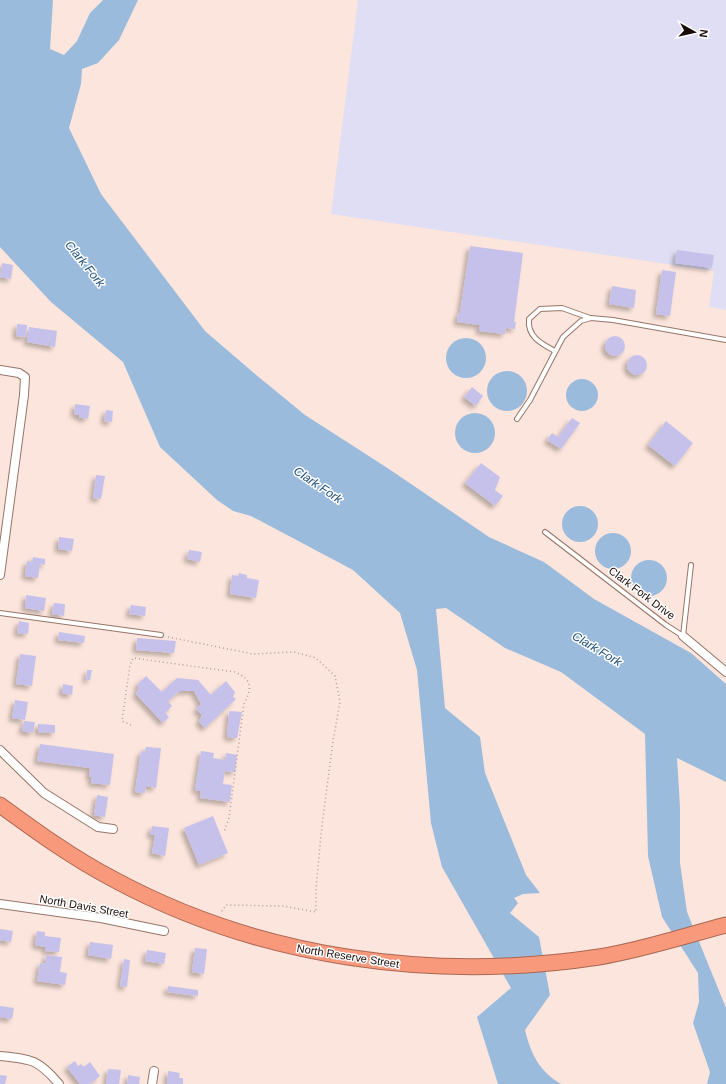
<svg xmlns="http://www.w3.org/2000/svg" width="726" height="1084" viewBox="0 0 726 1084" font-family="Helvetica,sans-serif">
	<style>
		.industrial { fill: #e0def4 }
		.water { fill: #9bbbdd }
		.building { fill: #c5c1eb; filter: url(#shadow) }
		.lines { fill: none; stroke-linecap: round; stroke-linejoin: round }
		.lane-casing { stroke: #967568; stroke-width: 6 }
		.street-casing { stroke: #967568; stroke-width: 10 }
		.highway-casing { stroke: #aa6753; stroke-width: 17 }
		.path { stroke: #b19e96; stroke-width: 1.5; stroke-dasharray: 1 3; stroke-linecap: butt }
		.lane { stroke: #fff; stroke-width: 4 }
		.street { stroke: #fff; stroke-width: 8 }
		.highway { stroke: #f9997c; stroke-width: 15 }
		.labels { text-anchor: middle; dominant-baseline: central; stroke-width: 3; stroke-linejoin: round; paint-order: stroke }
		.street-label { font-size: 11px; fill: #180b07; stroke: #fff }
		.water-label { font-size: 12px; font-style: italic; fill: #21507c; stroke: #fff }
	</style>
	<defs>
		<filter id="shadow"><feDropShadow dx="-3.5" dy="3.5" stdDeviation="2" flood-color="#0004"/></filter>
	</defs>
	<rect width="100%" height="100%" fill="#fce5dc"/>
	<polygon class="industrial" points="358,0 726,0 726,310 709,307 714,271 331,214"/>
	<g class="water">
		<path d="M0,0H53L50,49L64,55L77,41L90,13L103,0H138L119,40L98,63L82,69L81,84L69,128L101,194L205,331L255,374L305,415L389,469L489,537L544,562L594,599L691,653L726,684V782L677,758L680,807V863L687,912L726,1008V1084H707L710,1072L693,1023L699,1002L698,973L662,917L648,856L645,734L561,672L505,648L446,608L436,609L445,708L480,737L485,773L526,875L540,893L523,894L514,898L518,903L510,913L539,937L550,995L525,1030C531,1054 539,1071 561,1084H498L477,1017L511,988L442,867L431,823L417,670L400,613L353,570L251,516L233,511L217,500L160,447L123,362L51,302L0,247Z"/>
		<circle cx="466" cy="358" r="20"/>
		<circle cx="507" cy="391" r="20"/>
		<circle cx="582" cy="395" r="16"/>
		<circle cx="475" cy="433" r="20"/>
		<circle cx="580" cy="524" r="18"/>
		<circle cx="613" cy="551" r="18"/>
		<circle cx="649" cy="578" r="18"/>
	</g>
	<g class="building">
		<polygon points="470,246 523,253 514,322 516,322 515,329 506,328 505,334 479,331 480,325 457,322 458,314 460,313"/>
		<polygon points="677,250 714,255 712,268 675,263"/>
		<polygon points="2,263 13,265 11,279 0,277"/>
		<polygon points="662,270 676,272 670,316 656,314"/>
		<polygon points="612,286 636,290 634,308 609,304"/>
		<polygon points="17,324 27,325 26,337 16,336"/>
		<polygon points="29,327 57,331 55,347 27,342"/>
		<circle cx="615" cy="346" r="10"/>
		<circle cx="637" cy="365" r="10"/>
		<polygon points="472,387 483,396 476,406 464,397"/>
		<polygon points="75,404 90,406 88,419 79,417 79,415 74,414"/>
		<polygon points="106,410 113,411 112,422 104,421"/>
		<polygon points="572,418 580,423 561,449 547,440 552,433 558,437"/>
		<polygon points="666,421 693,443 675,466 648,445"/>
		<polygon points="481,463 500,477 495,490 503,496 495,506 465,483"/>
		<polygon points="96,475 105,476 101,499 93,498"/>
		<polygon points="59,537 74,539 72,551 58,549"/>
		<polygon points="189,550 202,552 200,562 187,559"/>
		<polygon points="33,557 45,559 45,565 40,564 38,578 25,576 27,561 32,562"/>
		<polygon points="239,573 247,575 247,578 259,580 256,598 230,594 232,575 238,576"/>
		<polygon points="26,595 46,598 44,611 25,608"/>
		<polygon points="54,603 65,604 64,616 52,614"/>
		<polygon points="131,605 146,607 145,616 129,614"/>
		<polygon points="19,621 29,623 28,634 17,633"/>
		<polygon points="59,632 85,636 84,643 58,640"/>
		<polygon points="137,638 176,641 174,653 136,650"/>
		<polygon points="20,654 36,656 32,686 16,684"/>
		<polygon points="87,670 92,670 90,680 86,680"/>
		<polygon points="146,676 162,692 177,678 198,680 211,695 226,681 235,692 233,697 236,699 205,728 199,722 202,715 196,709 201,704 194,691 180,691 168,701 172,706 165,713 169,717 163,723 136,694 139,687 137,685"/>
		<polygon points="63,684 73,686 72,695 62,693"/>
		<polygon points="15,700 28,702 25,720 12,718"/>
		<polygon points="229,711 242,712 237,738 227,737"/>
		<polygon points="24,721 35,722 33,733 22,731"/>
		<polygon points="38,724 55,725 55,733 38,732"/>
		<polygon points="40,744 114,754 110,785 91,783 92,777 89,776 90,768 37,761"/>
		<polygon points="146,747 161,748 156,788 146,786 145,793 135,792 141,751 145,752"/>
		<polygon points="201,751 214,753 213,758 225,760 226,753 237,755 235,772 225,771 223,784 232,785 230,802 200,798 201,791 195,790"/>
		<polygon points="97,795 108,797 105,817 94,815"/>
		<polygon points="213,816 228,853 199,865 184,828"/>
		<polygon points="152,826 169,828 165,856 152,853 155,835 150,835"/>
		<polygon points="0,929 13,931 11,942 0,940"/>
		<polygon points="37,931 45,932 45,936 61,938 59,952 45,951 46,947 35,945"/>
		<polygon points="90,942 113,945 111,959 88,955"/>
		<polygon points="195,948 207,949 204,974 192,972"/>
		<polygon points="147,950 166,953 164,964 145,961"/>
		<polygon points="46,955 62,957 60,972 67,973 65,985 37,981 40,963 45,964"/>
		<polygon points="124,959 130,960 127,987 120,986"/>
		<polygon points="168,986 198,990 198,996 167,992"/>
		<polygon points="0,1006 14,1008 12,1019 0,1017"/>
		<polygon points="75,1061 78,1066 81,1064 84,1067 90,1062 100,1076 90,1084 80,1084 67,1067"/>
		<polygon points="108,1069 121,1070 119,1084 106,1084"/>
		<polygon points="168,1071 180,1073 179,1078 183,1078 183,1084 167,1084"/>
		<polygon points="0,1075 7,1076 5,1084 0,1084"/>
		<polygon points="128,1075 140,1077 139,1084 127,1084"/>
	</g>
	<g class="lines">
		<g class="lane-casing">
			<g id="lane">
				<path d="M555,351C542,344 527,337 529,319L540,309L562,308L590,318"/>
				<polyline points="517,419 530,400 563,337 581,321 591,318 613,320 726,340"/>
				<polyline points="545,532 666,625 683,636 691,565"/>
				<polyline points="0,613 161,635"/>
			</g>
		</g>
		<g class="street-casing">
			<g id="street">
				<polyline points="0,370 19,373 25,377 24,395 0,575"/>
				<polyline points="683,636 726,672"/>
				<polyline points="0,750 44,793 98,827 113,829"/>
				<polyline points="0,904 101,918 164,931"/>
				<path d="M0,1056C31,1059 38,1059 59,1084"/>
				<polyline points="152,1084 154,1071"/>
			</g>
		</g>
		<g class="highway-casing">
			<path id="highway" d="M0,805C37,832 73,858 113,879C261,959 434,982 599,957C642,950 684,936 726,925"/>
		</g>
		<g class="path">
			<polyline points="168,637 253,654 294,652 316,658 335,676 340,702 333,741 322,825 316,888 316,912 283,906 226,905 220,914"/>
			<path d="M131,725L122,721L130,665L133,658L235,672C253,680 252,688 244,704L229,818L224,832"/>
		</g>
		<use href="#lane" class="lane"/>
		<use href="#street" class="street"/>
		<use href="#highway" class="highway"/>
	</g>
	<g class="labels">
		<g class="street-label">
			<text transform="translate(642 593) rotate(37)">Clark Fork Drive</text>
			<text transform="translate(84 906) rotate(10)">North Davis Street</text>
			<text transform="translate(348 956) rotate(9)">North Reserve Street</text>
		</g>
		<g class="water-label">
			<text transform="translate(85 264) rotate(51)">Clark Fork</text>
			<text transform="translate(318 485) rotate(34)">Clark Fork</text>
			<text transform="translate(597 649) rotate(31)">Clark Fork</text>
		</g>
	</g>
	<g transform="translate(694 32) rotate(98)" stroke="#ffffff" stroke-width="3" paint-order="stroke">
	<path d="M0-3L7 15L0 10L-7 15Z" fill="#180b07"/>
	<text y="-6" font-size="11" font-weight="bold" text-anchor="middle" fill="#180b07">N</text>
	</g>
</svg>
